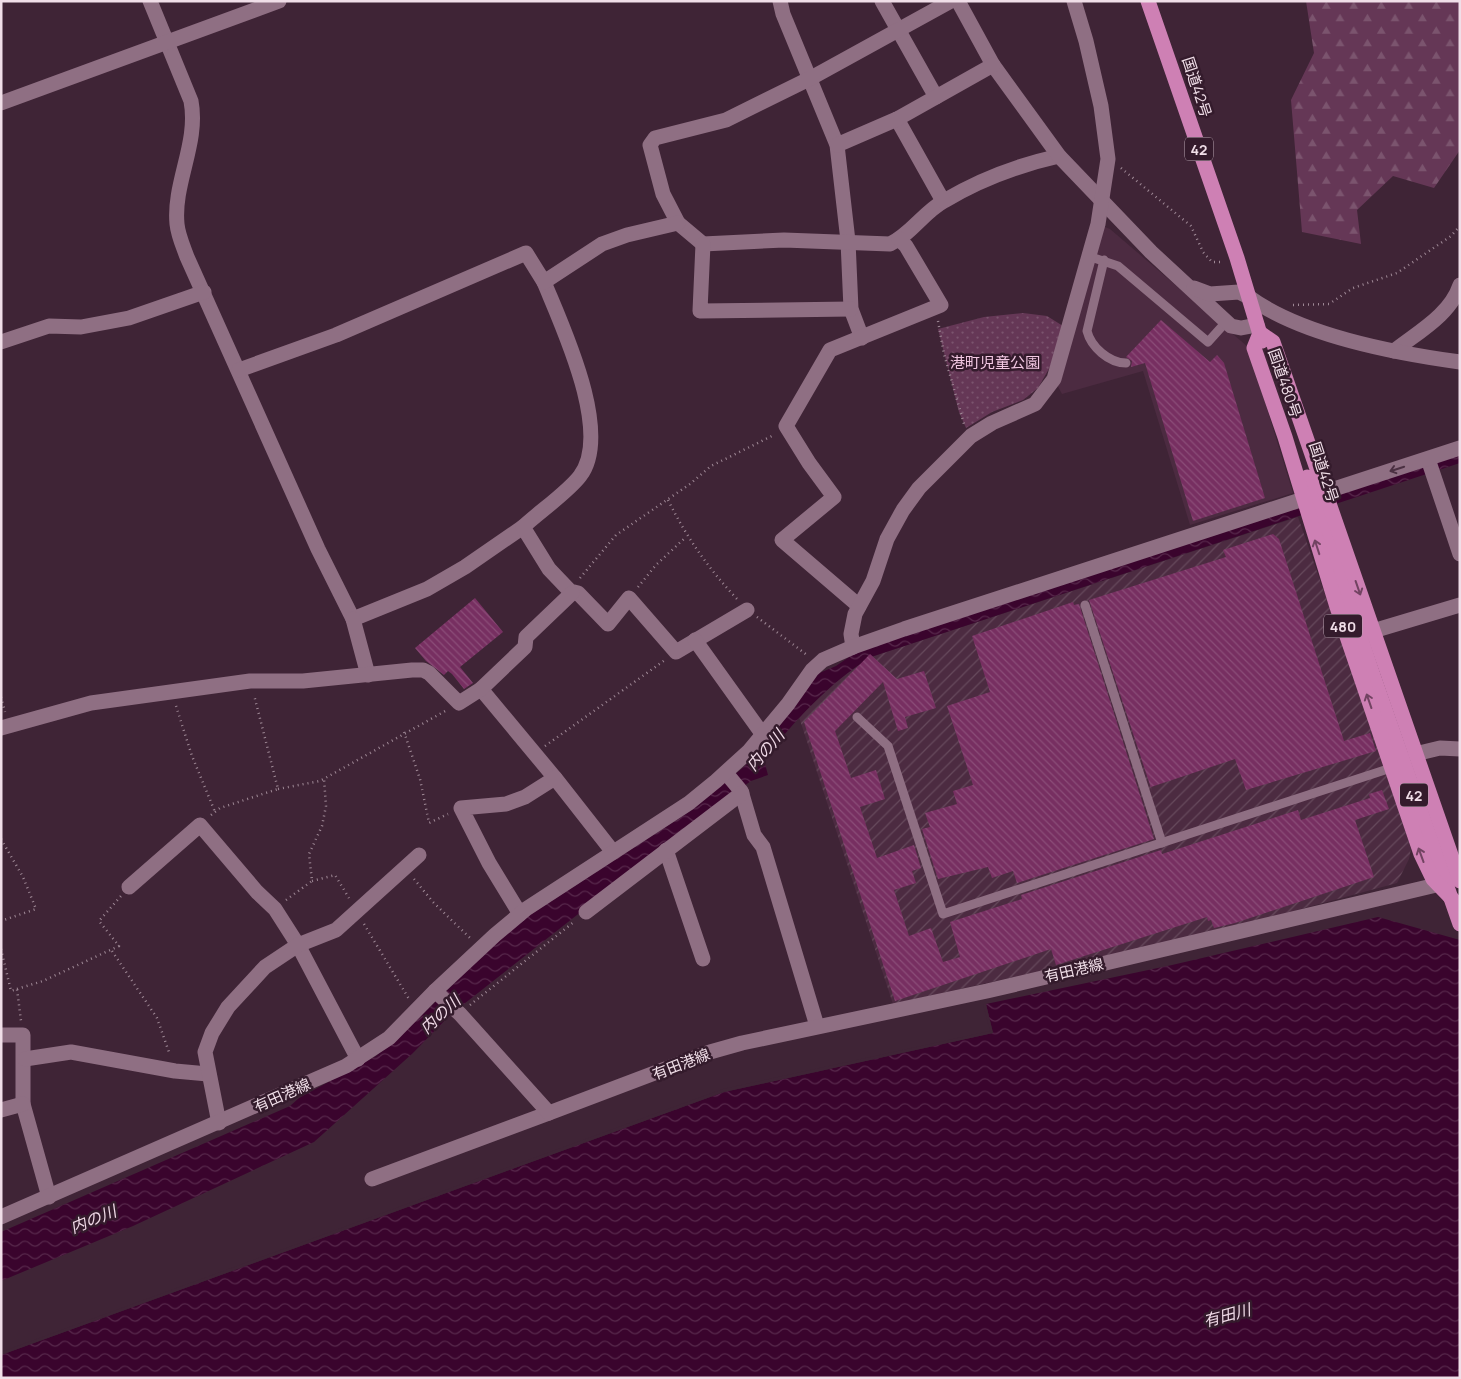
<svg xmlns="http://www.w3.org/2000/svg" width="1461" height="1379" viewBox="0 0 1461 1379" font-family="Manrope,'Noto Sans JP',sans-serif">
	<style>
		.built { fill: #4c2b41 }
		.industrial { fill: url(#industrial-furrows) }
		.forest { fill: url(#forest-firs) }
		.park { fill: url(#park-dots) }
		.water { fill: url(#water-waves) }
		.pier { fill: #3f2436 }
		.building { fill: url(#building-back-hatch) }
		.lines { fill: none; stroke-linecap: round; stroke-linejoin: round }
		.path { stroke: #9f8996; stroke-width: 2.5; stroke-dasharray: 1 4; stroke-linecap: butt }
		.lane { stroke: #8f6f83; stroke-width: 9 }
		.street { stroke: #8f6f83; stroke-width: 15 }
		.secondary { stroke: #8f6f83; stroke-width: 15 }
		.highway { stroke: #ce80b4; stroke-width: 15 }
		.oneway { stroke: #4b3042 }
		.oneway2 { stroke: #724362 }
		.labels { text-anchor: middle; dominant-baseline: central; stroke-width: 5; stroke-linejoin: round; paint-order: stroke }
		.shield { fill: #341b2c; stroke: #b8a4b0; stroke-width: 1 }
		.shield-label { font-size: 14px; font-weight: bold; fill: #f0dee8 }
		.street-label { font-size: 15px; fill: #f0dee8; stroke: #341b2c }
		.park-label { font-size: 15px; fill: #f2c7e2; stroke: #341b2c }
		.water-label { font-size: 16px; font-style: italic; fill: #f1dbe8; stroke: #341b2c }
	</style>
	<defs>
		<pattern id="industrial-furrows" width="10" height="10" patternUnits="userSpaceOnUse" patternTransform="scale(1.25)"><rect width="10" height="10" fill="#4c2b41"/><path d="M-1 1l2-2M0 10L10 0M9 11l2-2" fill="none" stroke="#66495c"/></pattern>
		<pattern id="forest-firs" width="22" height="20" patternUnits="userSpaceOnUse" patternTransform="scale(1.25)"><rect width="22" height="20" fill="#653756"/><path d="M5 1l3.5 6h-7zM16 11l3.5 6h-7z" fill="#7b546e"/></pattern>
		<pattern id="park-dots" width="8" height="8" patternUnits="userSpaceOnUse" patternTransform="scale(1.25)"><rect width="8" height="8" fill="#653756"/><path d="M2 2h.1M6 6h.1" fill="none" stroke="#7b546e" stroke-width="1.8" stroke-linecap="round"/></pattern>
		<pattern id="water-waves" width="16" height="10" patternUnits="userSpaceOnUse" patternTransform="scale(1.25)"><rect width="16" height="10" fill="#3a042d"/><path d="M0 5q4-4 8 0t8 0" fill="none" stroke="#57284b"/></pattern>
		<pattern id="building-back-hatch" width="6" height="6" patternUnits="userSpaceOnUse" patternTransform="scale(1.25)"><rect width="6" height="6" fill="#772f61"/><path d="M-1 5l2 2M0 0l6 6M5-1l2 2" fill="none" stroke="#8b4d78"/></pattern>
	</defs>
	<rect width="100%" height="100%" fill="#3f2436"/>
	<polygon class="built" points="1098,224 1110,229 1248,347 1293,493 1190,525 1143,371 1062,394 1054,379"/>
	<polygon class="industrial" points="1298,517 1380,752 1411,849 1409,859 1397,883 1219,931 893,1004 799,717 843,674 871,657"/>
	<polygon class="forest" points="1306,1 1460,1 1460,150 1434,188 1393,176 1357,210 1361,244 1302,232 1291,100 1314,53"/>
	<polygon class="park" points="1023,313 1047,316 1063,326 1050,367 1038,388 1023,400 992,412 966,428 959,412 938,329 984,317"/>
	<g class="water">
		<path d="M1460,452V463L871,657C828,684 795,720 764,760L768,775L751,781L713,808L450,1015L413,1053L314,1142L133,1226L1,1281V1232L290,1106L299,1098L376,1056L417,1020L491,947L528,916L692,810L746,765L781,724L817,674L836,666L862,648Z"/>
		<polygon points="1378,917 1460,940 1460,1378 1,1378 1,1355 724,1092 993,1033 986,1004 1172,965"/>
	</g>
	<polygon class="pier" points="983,1004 986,1004 993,1033 724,1092 1,1355 1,1352 723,1089 990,1031"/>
	<g class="building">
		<polygon points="1161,320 1210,362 1217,355 1224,363 1265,498 1193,521 1145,363 1131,367 1132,361 1126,357"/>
		<polygon points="1273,534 1279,539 1344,741 1370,733 1376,751 1246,790 1235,759 1151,787 1152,791 1089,600 1226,557 1223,550"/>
		<polygon points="475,598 503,632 460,667 473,683 464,689 452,674 448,671 444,675 426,661 415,648"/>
		<polygon points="1073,602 1074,605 1079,604 1154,839 1017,883 1013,871 992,878 988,867 938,879 922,829 930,827 925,813 957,804 953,791 973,785 947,706 990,692 972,636"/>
		<polygon points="870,654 897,679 924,671 936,708 905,717 908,728 898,731 883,682 835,731 851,778 876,770 885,799 860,807 877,858 914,845 921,868 912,871 916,883 894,890 909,936 931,928 943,962 960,957 950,922 1022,899 1021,895 1161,850 1162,854 1298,810 1301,820 1370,798 1369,794 1382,790 1389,809 1355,820 1374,877 1235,923 1214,928 1211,920 1208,921 1207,917 1056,965 1051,949 895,1001 804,722"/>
	</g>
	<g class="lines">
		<g class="path">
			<polyline points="1121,168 1191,226 1203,252 1212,262 1223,262"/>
			<polyline points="1293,305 1329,304 1353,288 1397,273 1451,236 1460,226"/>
			<polyline points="938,321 944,354 964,424"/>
			<path d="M668,500C687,538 708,568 737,599"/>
			<polyline points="580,578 616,535 690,484 711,466 774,435"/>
			<polyline points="638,587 656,565 686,537"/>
			<polyline points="757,617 807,655"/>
			<polyline points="1,697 5,712"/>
			<polyline points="176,706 192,756 215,812"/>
			<polyline points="404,732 420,779 429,823 448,814"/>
			<polyline points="545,746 665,660"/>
			<polyline points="278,789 320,781 447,710"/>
			<polyline points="211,815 220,808 278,789 254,695"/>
			<polyline points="1,839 23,877 36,909 1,921"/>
			<polyline points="414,879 433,902 470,938"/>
			<polyline points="312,881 335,875 349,898"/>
			<polyline points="286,900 312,881 309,854 322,826 326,806 324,779"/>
			<polyline points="364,924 409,999"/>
			<polyline points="1,949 11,991 17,989 21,1021"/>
			<polyline points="112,951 157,1018 170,1055"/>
			<polyline points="17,989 43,981 119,946 99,921 121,896"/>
			<polyline points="470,1005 575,921"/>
		</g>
		<g class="lane">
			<polyline points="1088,256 1118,266 1208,342 1226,322"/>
			<path d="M1104,260L1087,331C1091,347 1109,363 1126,363"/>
			<polyline points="1085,605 1162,843"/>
			<polyline points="857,717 888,746 943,914 1391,768"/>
		</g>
		<g class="street">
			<path d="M150,1L191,101C199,143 173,183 177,224C178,235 183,246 187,257L318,549L353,619L427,589L465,567L523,527"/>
			<polyline points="780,1 783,14 837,145 848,241 851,309 862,338"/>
			<polyline points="882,1 936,97"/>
			<path d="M951,1L811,78L726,120L655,138L650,145L663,194L678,223L703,244L784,240L890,244C911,234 924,212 944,201C979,180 1019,165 1059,156"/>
			<polyline points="958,1 993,65 1059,156 1151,252 1231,326 1241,328 1257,325"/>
			<polyline points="897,119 943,201"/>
			<polyline points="837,145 897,119 993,65"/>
			<polyline points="703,244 700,311 851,309"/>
			<path d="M544,282C562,326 613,433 580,476C568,492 539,512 523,527L549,569L570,591L578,593L608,624L629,598L676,652L747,610"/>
			<polyline points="1194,288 1210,294 1239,292 1249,297"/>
			<polyline points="1,342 49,326 81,327 129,318 204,292"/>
			<path d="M1394,351C1418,332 1450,315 1460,285"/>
			<polyline points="239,370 336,335 526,253 544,282 602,244 627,235 678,223"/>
			<polyline points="1428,459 1460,554"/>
			<polyline points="859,606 782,540 834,497 809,463 786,426 830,350 941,305 906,246 899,239"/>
			<polyline points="353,619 368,675"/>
			<polyline points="1373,631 1460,605"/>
			<polyline points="695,640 763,735"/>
			<polyline points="853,647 851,634 855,614 873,581 887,539 903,510 919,488 971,436 992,423 1035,404 1054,379 1098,224 1108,159 1101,106 1086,41 1074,1"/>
			<polyline points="481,689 555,778"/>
			<polyline points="1,728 91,703 250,681 303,681 412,670 423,670 429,673 459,703 481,689 525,647 526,637 572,593"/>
			<polyline points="1415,754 1440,748 1460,749"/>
			<polyline points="726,773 741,791 754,835 763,847 817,1026"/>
			<polyline points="666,850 703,959"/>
			<polyline points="129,887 200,825 257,892 275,909 298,945 358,1059"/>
			<polyline points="586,912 742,793"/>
			<polyline points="520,914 489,863 461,808 506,804 525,797 555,778 613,852"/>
			<polyline points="435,991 495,935 526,909 689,803 716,781 749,751 788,704 812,670 823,660 853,647 904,629 1460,448"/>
			<polyline points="1,1035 23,1035 23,1104 49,1197"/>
			<polyline points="25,1059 71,1052 175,1071 208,1074"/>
			<polyline points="1,1110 23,1104"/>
			<polyline points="219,1123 205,1052 212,1033 228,1007 265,967 298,945 336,930 419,855"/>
			<polyline points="372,1179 549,1113"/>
		</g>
		<g class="secondary">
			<polyline points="1,103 279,1"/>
			<path d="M1249,297C1302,336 1394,353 1460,362"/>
			<polyline points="1,1217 346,1066 389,1038 435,991 460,1014 549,1113 710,1052 742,1043 987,991 1449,882"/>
		</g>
		<g class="highway">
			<polyline points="1148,1 1237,258 1262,341"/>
			<polyline points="1307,477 1373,675 1460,924"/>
			<polyline points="1460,881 1273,342 1260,333 1254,348 1285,437 1337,607 1421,854 1433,879 1460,907"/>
		</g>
	</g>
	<defs><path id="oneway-shaft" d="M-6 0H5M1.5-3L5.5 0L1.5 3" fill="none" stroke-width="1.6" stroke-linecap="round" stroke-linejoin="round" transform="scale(1.25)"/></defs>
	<use class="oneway" href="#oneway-shaft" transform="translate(1397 469) rotate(162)"/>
	<g class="oneway2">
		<use href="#oneway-shaft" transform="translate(1317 547) rotate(-108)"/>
		<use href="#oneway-shaft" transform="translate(1358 588) rotate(71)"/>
		<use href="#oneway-shaft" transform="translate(1369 701) rotate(-109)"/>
		<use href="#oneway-shaft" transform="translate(1421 855) rotate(-110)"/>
	</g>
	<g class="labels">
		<g class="shield">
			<rect x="1185" y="137.5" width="28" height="23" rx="4"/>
			<rect x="1324" y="614.5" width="38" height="23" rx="4"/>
			<rect x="1400" y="783.5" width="28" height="23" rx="4"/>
		</g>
		<g class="shield-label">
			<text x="1199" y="149">42</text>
			<text x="1343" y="626">480</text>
			<text x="1414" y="795">42</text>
		</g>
		<g class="street-label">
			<text transform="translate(1197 87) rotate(72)">国道42号</text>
			<text transform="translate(1285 383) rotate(71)">国道480号</text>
			<text transform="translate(1324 472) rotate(72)">国道42号</text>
			<text transform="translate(1074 970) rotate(-13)">有田港線</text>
			<text transform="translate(681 1064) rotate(-21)">有田港線</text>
			<text transform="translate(282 1095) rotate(-24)">有田港線</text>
		</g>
		<g class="park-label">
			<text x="995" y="362">港町児童公園</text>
		</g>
		<g class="water-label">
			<text transform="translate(765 750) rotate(-49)">内の川</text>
			<text transform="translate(440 1014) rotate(-43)">内の川</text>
			<text transform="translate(93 1219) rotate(-22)">内の川</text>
			<text transform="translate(1227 1315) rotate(-15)">有田川</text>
		</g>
	</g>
	<rect width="1461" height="1379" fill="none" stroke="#f0dee8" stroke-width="5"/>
</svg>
